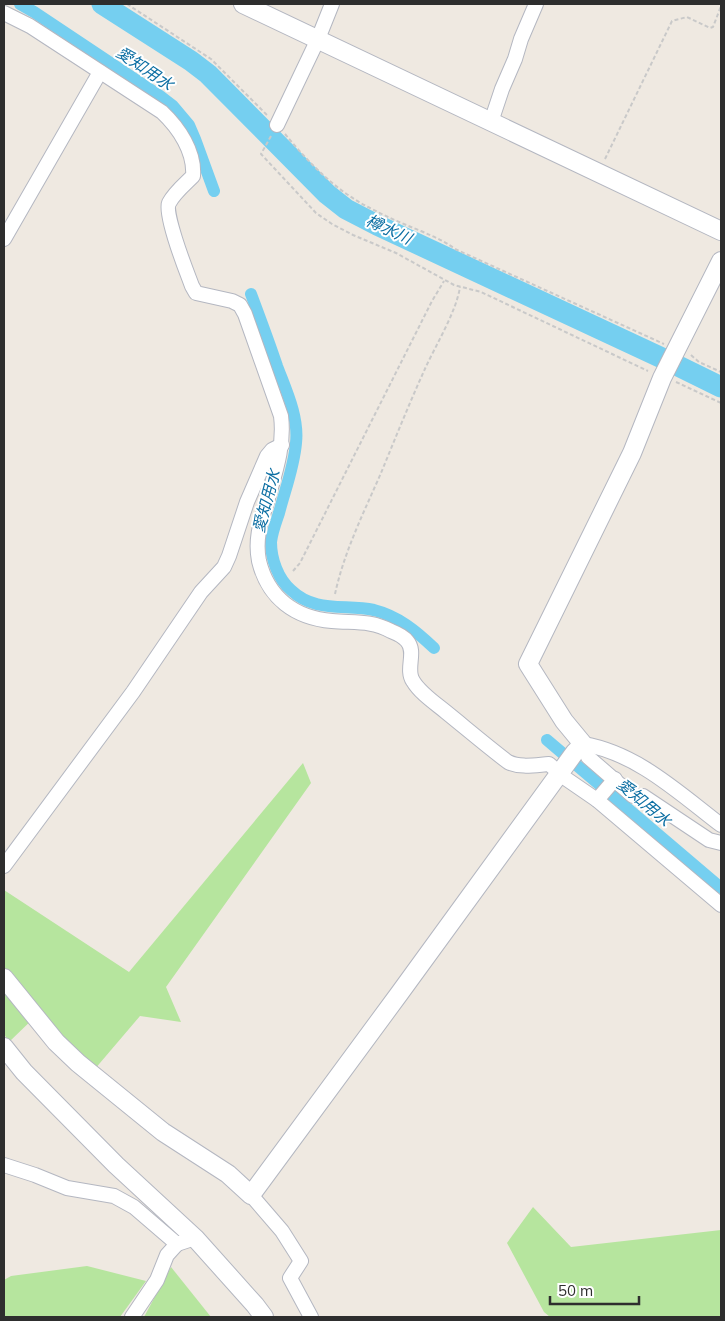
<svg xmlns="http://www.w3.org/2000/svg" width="725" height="1321" viewBox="0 0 725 1321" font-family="Mulish,'Noto Sans JP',sans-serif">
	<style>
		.green { fill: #b6e59e }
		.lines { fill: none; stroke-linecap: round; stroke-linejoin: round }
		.canal { stroke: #75cff0; stroke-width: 12 }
		.river { stroke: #75cff0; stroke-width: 21 }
		.minor-casing { stroke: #b4b7c1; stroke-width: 16 }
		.tertiary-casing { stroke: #b4b7c1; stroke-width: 20 }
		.path { stroke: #c9c9c9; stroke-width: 2; stroke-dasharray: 4 2.5; stroke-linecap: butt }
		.minor { stroke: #fff; stroke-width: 14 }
		.tertiary { stroke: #fff; stroke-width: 18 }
		.labels { text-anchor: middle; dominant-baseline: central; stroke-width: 4; stroke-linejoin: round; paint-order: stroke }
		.water-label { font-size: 16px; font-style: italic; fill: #0d6fa3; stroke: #fff }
	</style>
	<rect width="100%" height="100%" fill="#efe9e1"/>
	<g class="green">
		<polygon points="303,763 311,783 166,987 181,1022 140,1016 94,1070 38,1014 9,1042 4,1034 4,890 129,972"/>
		<polygon points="533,1207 571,1247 721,1230 721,1317 550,1317 544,1312 507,1243"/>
		<polygon points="87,1266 146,1281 120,1317 4,1317 4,1280 11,1276"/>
		<polygon points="171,1267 211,1317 144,1317"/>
	</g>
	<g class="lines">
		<g class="canal">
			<polyline points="20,4 34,12 160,96 173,106 189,125 195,139 214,191"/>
			<path d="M251,294C260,318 269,342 277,366C286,390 299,417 296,443C294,467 285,490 279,513C276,522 272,532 271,542C271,559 278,579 291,590C315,613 344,604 374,610C398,616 416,631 434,648"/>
			<polyline points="547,740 721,888"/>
		</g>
		<polyline class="river" points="102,4 191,61 208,74 327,194 346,209 377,225 662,358 721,387"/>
		<g class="minor-casing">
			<g id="minor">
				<path d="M4,13L30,26L162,112C179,128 195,152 193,176C185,184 174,193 169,203C164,213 184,265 189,278L192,286L196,293L232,301L240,305L245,314L281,416C285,447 274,476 266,505C260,523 255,541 259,561C268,598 295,618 332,621C354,623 371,620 391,631C396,633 404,637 407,641C417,652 405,669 413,681C420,693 435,703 446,712C467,729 487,746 508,762C520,768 535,765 549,764L565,778L597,800L721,905"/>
				<polyline points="491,122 502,89 515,59 521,39 536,4"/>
				<polyline points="277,125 318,39 332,4"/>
				<polyline points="4,239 100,72"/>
				<polyline points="583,744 588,757 633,796 643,796 709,840 721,843"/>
				<path d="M583,744C637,753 679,793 721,825"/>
				<polyline points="597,800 615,779"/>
				<polyline points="4,866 133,692 201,592 224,567 229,556 247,502 267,456 272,450 282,445"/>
				<polyline points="4,1165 35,1175 67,1188 114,1196 134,1207 177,1244 195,1238"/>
				<polyline points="251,1195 282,1231 301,1261 290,1278 311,1317"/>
				<polyline points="132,1317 157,1280 167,1255 177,1244"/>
			</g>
		</g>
		<g class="tertiary-casing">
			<g id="tertiary">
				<polyline points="243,4 721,231"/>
				<polyline points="4,978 56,1042 78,1063 163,1132 228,1174 251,1195 399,994 575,752 583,744 564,721 528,664 632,453 662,378 721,261"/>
				<polyline points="4,1047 24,1072 116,1165 195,1238 255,1305 264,1317"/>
			</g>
		</g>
		<g class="path">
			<polyline points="127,4 211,59 267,115"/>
			<path d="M285,134C308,162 335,190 368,207C385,216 403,224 421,231C434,237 443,240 455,249L664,344"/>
			<polyline points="271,136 261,154 316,213 332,224 353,235 396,253 454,285 481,292 648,371"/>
			<polyline points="605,159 672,21 687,17 710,28 713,27 721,6"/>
			<polyline points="691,355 699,362 721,372"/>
			<polyline points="676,382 721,403"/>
			<polyline points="293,571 300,563 432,301 444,281"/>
			<path d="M335,594C344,552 364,512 381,473C395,439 409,404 424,371C435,346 456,313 460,287"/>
		</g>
		<use href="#minor" class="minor"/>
		<use href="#tertiary" class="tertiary"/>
	</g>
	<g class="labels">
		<g class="water-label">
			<text transform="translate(145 68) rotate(34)">愛知用水</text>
			<text transform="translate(389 229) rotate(25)">樽水川</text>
			<text transform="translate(266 501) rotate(-75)">愛知用水</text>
			<text transform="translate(644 802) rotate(40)">愛知用水</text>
		</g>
	</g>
	<rect width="725" height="1321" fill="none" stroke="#2e2e2e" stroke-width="10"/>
	<path d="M550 1296v8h89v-8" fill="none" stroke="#2e2e2e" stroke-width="2.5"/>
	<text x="558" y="1296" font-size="15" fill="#2e2e2e" stroke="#ffffff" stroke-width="4" paint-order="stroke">50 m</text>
</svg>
